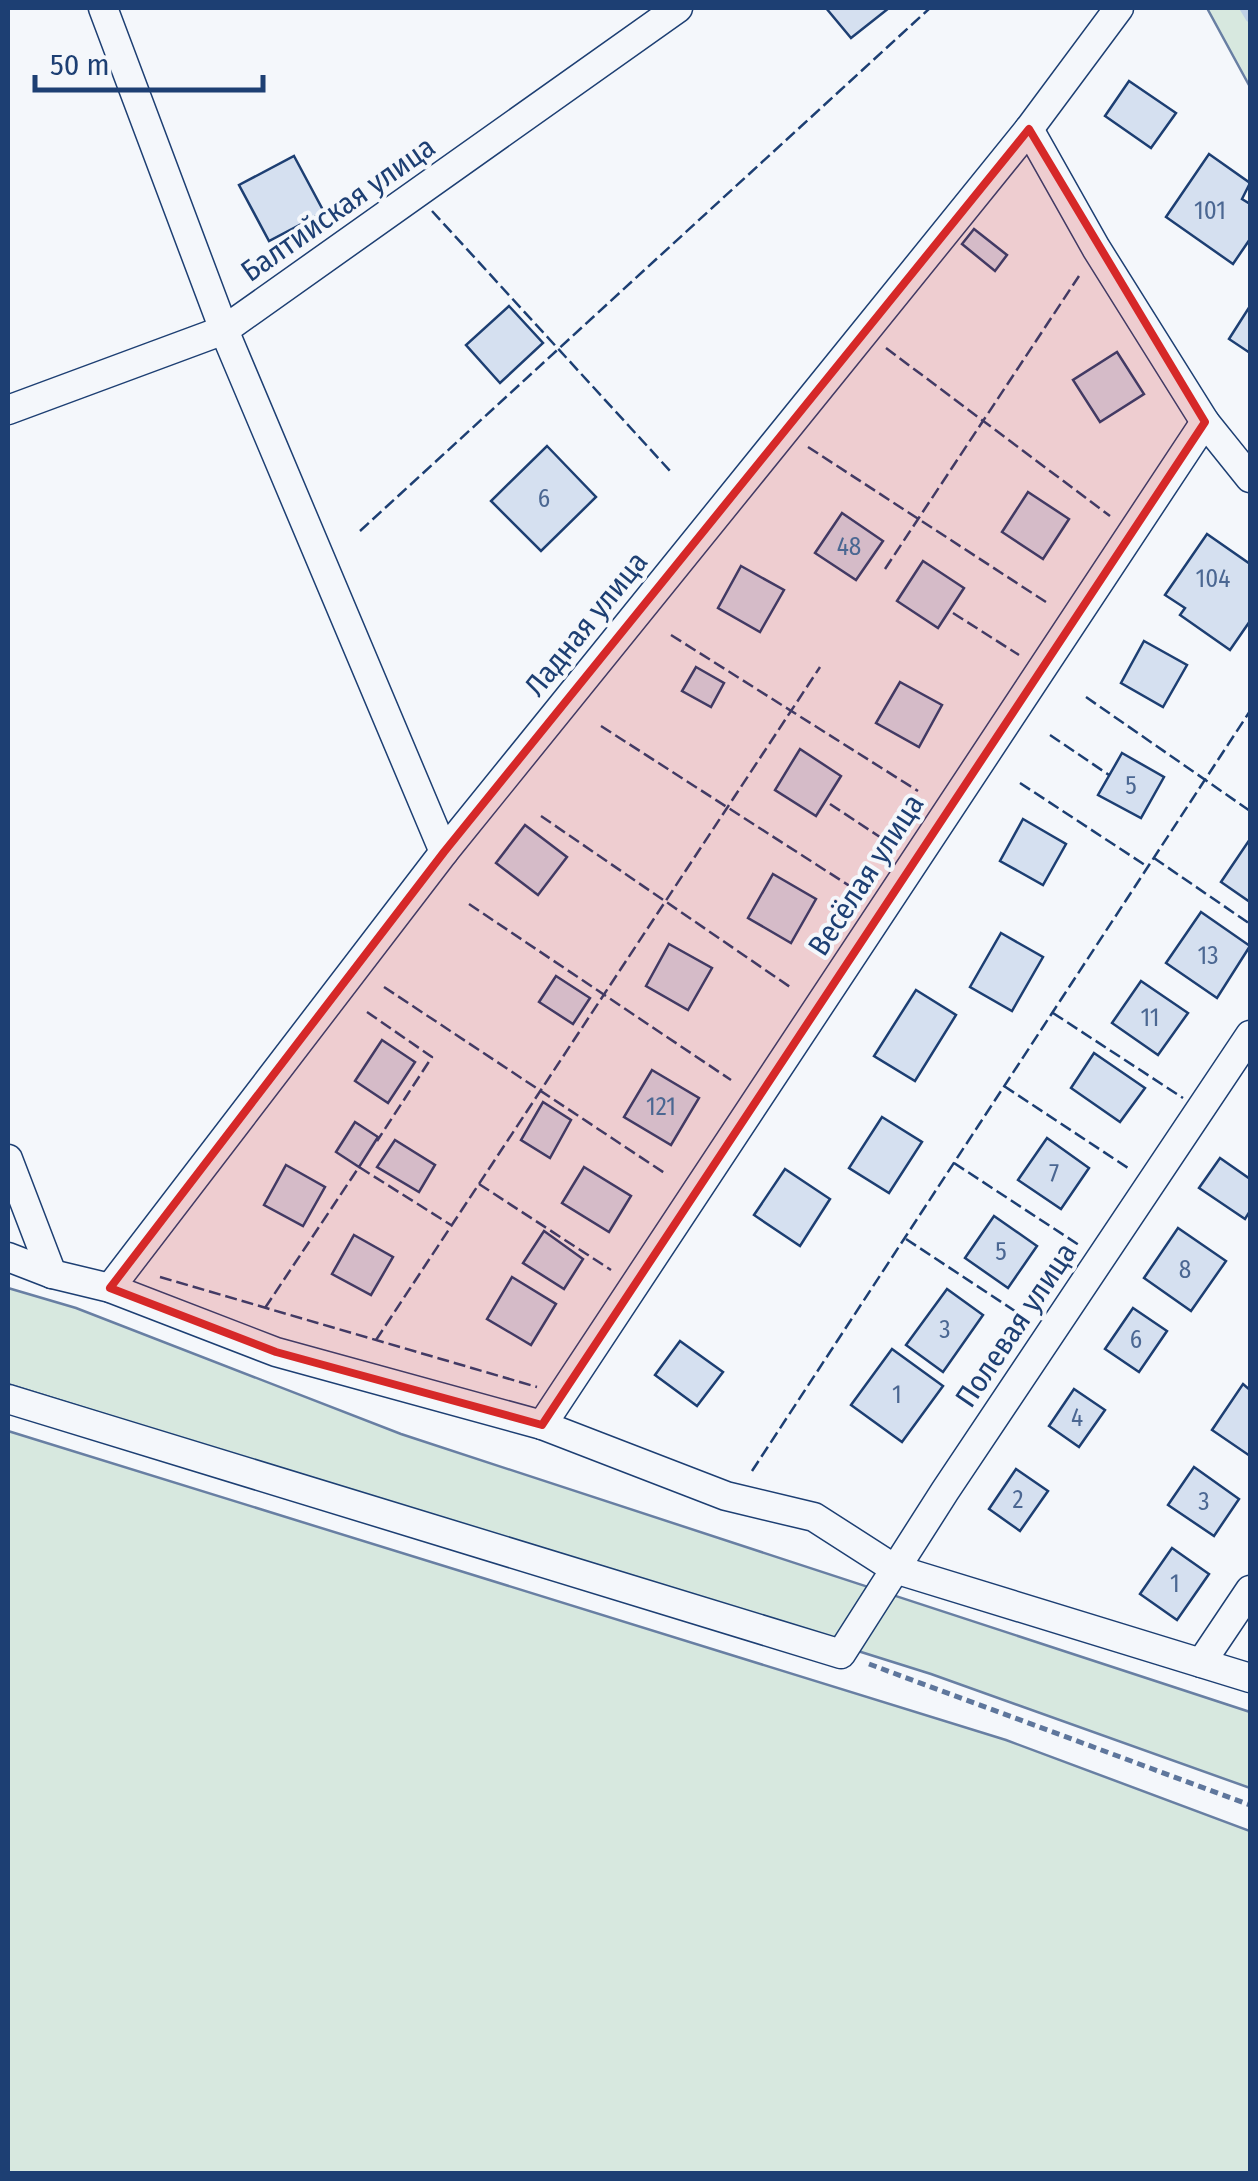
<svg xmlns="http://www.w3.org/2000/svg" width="1258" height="2181" viewBox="0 0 1258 2181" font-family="'Fira Sans Condensed',sans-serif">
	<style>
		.green { fill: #d7e8df; stroke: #687fa3; stroke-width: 2.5 }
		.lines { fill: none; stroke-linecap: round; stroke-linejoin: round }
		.stream { stroke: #bed0e5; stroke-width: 9 }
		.building { fill: #d5e0f0; stroke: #1d3f73; stroke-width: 2.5 }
		.minor-casing { stroke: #1d3f73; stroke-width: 31 }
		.path { stroke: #5e769c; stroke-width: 5; stroke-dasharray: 8 5; stroke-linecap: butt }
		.minor { stroke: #f4f7fb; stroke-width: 28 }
		.fence { stroke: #1d3f73; stroke-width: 2.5; stroke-dasharray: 12 5; stroke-linecap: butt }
		.marked { fill: #d62828; fill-opacity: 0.2; stroke: #d62828; stroke-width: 8; stroke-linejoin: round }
		.labels { text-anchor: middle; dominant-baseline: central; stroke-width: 8; stroke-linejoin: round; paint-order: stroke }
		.number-label { font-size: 25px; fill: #4b6792 }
		.street-label { font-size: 30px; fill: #1d3f73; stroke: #f4f7fb }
	</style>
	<rect width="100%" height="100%" fill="#f4f7fb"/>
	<g class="green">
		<polygon points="1207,8 1250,8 1250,87"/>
		<polygon points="8,1288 76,1308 401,1434 1250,1712 1250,1788 931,1674 8,1384"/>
		<polygon points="8,1431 1006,1740 1250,1831 1250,2173 8,2173"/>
	</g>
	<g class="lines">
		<polyline class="stream" points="1244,8 1250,18"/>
	</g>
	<g class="building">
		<polygon points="826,8 889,8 851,38"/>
		<polygon points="1129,81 1176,113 1151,148 1105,116"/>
		<polygon points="1209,154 1250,183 1242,199 1250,204 1250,239 1233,264 1166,217"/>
		<polygon points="294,156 324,212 269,241 239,185"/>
		<polygon points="974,229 1007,255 995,271 962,244"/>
		<polygon points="509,306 543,343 500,383 466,345"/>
		<polygon points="1250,306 1250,353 1229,339"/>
		<polygon points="1117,352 1144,394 1100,422 1073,380"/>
		<polygon points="547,446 596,497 541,551 491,501"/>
		<polygon points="1028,492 1069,519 1043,559 1002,532"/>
		<polygon points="842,513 883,541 856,580 815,553"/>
		<polygon points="1207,534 1250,564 1250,621 1230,650 1180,615 1185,608 1165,595"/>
		<polygon points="923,561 964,588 938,628 897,601"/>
		<polygon points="741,566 784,590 760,632 718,608"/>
		<polygon points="1144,641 1187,665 1163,707 1121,683"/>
		<polygon points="696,667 724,683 711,707 682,691"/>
		<polygon points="900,682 942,705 919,747 876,723"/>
		<polygon points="800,749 841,776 816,816 775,790"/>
		<polygon points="1122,753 1164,777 1141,818 1098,795"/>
		<polygon points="1023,819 1066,844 1043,885 1000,861"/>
		<polygon points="525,825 567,857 538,895 496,863"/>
		<polygon points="1250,839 1250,902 1221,882"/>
		<polygon points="773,874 816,899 791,943 748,918"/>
		<polygon points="1201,912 1250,946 1217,998 1166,963"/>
		<polygon points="1001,933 1043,957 1012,1011 970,987"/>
		<polygon points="669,944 712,968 688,1010 646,986"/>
		<polygon points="556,976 590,998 573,1024 539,1002"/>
		<polygon points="1141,981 1188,1013 1158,1055 1112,1023"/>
		<polygon points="916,990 956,1015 915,1081 874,1056"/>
		<polygon points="382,1040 415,1062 388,1103 355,1081"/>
		<polygon points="1094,1053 1145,1088 1120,1122 1071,1088"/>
		<polygon points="652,1070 699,1098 671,1145 624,1117"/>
		<polygon points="543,1102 571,1120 550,1158 521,1140"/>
		<polygon points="882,1117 922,1142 889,1193 849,1168"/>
		<polygon points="355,1122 378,1137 359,1167 336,1152"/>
		<polygon points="1047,1138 1089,1168 1061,1209 1018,1180"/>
		<polygon points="395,1140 435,1165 419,1192 377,1167"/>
		<polygon points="1220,1158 1250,1179 1250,1211 1245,1219 1199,1188"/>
		<polygon points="286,1165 325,1187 303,1226 264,1205"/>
		<polygon points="584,1167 631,1196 609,1232 562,1203"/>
		<polygon points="785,1169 830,1199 800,1246 754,1215"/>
		<polygon points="994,1216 1037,1246 1008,1288 965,1258"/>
		<polygon points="1178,1228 1226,1261 1191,1311 1144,1278"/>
		<polygon points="544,1231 583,1259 564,1289 523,1263"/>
		<polygon points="354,1235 393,1257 371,1295 332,1274"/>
		<polygon points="512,1277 556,1304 531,1345 487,1319"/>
		<polygon points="947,1289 983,1315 943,1372 906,1345"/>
		<polygon points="1133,1308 1167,1331 1139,1372 1105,1349"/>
		<polygon points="680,1341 723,1372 697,1406 655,1375"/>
		<polygon points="892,1349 943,1386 902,1442 851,1405"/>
		<polygon points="1243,1384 1250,1390 1250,1456 1212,1430"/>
		<polygon points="1074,1389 1105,1410 1079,1447 1049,1426"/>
		<polygon points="1194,1467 1239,1499 1214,1536 1168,1505"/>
		<polygon points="1016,1469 1048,1491 1020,1531 989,1509"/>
		<polygon points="1172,1548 1209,1574 1177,1620 1140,1594"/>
	</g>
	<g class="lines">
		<g class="minor-casing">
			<g id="minor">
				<polyline points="103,8 224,330 444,852"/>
				<polyline points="1029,129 1096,248 1205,422"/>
				<polyline points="8,410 224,330 678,8"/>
				<polyline points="8,1159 52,1274"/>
				<polyline points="8,1257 52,1274 110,1288 276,1352 542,1425 726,1496 814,1517 895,1569 1250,1678"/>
				<polyline points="110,1288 444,852 1029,129 1119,8"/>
				<polyline points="8,1399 841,1654 945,1491 1250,1035"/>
				<polyline points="542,1425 1205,422 1250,478"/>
				<polyline points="1201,1663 1250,1590"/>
			</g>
		</g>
		<polyline class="path" points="869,1664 1250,1805"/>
		<use href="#minor" class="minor"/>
		<g class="fence">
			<polyline points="432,211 671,472"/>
			<polyline points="886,348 1110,516"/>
			<polyline points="808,447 1049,604"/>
			<polyline points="360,531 930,8"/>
			<polyline points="885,569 1079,276"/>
			<polyline points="953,613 1019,655"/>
			<polyline points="671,635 918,791"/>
			<polyline points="1086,697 1250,811"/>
			<polyline points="601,726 859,892"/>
			<polyline points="1050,735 1109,775"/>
			<polyline points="1020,783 1148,867"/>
			<polyline points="830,804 892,845"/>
			<polyline points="541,816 793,989"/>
			<polyline points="1154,858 1250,924"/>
			<polyline points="469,904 731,1080"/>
			<polyline points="384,987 666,1174"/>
			<polyline points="367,1012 432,1057 377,1141"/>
			<polyline points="1053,1013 1183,1098"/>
			<polyline points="1004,1086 1131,1170"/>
			<polyline points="954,1163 1079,1245"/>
			<polyline points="479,1184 611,1270"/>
			<polyline points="906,1239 1027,1319"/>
			<polyline points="160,1277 537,1387"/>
			<polyline points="265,1308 359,1167 451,1225"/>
			<polyline points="376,1340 820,667"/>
			<polyline points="752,1471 1250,711"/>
		</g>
	</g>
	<path class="marked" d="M1029,129L1205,422L542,1425L276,1352L110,1288L444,852Z"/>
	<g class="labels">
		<g class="number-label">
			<text x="1210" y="211">101</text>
			<text x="544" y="499">6</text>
			<text x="849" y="547">48</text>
			<text x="1213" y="579">104</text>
			<text x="1131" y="786">5</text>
			<text x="1208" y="956">13</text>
			<text x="1150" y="1018">11</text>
			<text x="661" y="1107">121</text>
			<text x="1054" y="1174">7</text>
			<text x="1001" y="1252">5</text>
			<text x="1185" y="1270">8</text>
			<text x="945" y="1330">3</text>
			<text x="1136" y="1340">6</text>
			<text x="897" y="1395">1</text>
			<text x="1077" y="1418">4</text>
			<text x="1018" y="1500">2</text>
			<text x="1204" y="1502">3</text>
			<text x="1175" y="1584">1</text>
		</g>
		<g class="street-label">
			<text transform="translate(338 209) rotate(-35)">Балтийская улица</text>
			<text transform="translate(586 624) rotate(-51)">Ладная улица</text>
			<text transform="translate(866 875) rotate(-57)">Весёлая улица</text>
			<text transform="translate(1016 1325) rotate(-56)">Полевая улица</text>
		</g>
	</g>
	<rect width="1258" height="2181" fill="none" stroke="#1d3f73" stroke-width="20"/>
	<path d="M35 75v15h228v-15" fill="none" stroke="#1d3f73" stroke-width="5"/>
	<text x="50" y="75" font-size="30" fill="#1d3f73" stroke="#f4f7fb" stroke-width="8" paint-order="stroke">50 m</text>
</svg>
